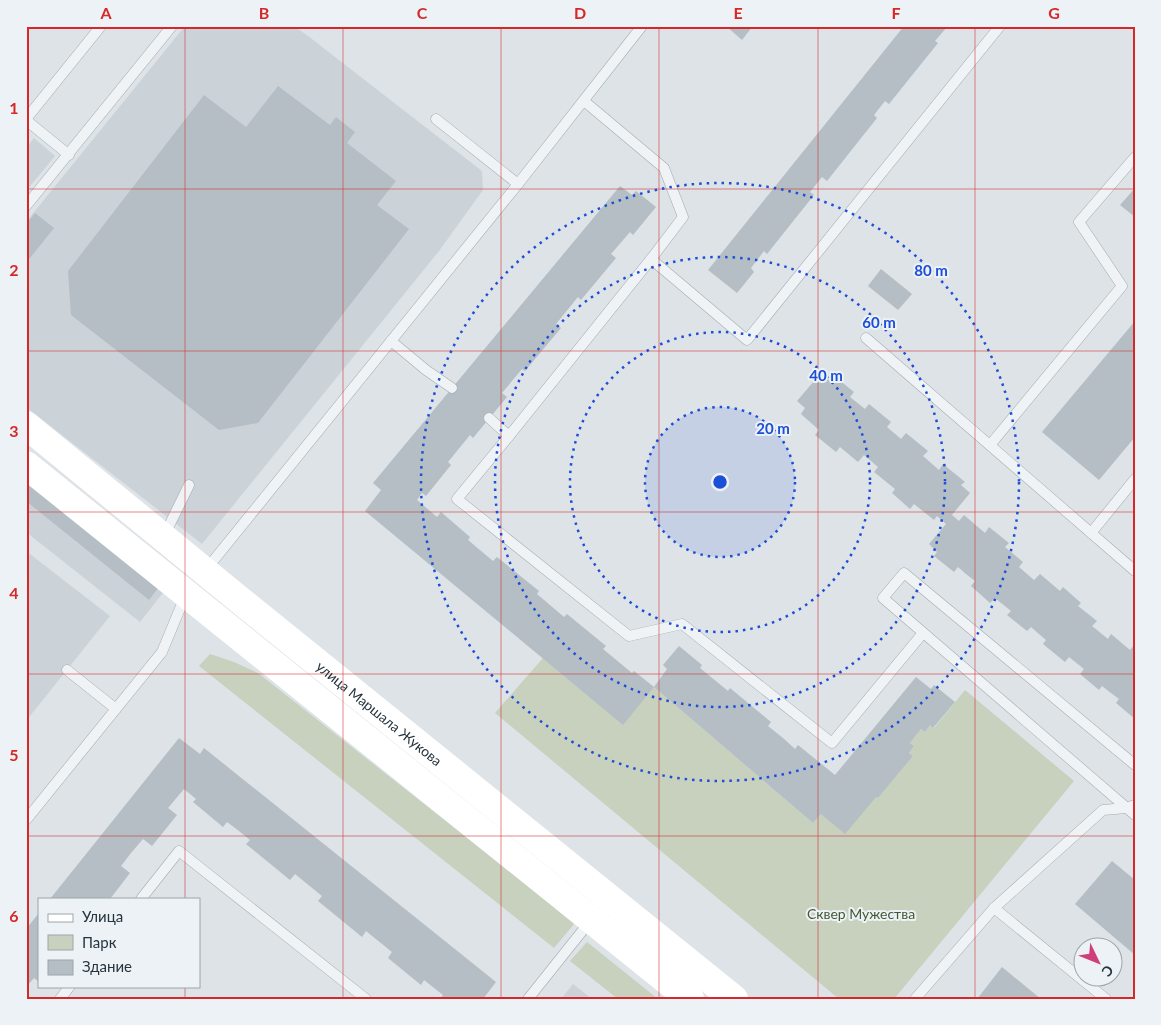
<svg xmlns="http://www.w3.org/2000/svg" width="1161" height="1025" viewBox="0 0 1161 1025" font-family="Lato,sans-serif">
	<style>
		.built { fill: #cbd3d9 }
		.green { fill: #c7d1be }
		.building { fill: #b4bec4 }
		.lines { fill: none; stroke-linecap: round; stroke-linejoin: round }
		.lane-casing { stroke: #a2abb1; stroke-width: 11 }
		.lane { stroke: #eff3f5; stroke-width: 10 }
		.secondary { stroke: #fff; stroke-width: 28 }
		.grid { fill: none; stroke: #d62828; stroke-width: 1; stroke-opacity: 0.55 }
		.ring { fill: none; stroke: #1d4ed8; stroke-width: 2.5; stroke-dasharray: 2.5 5 }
		.labels { text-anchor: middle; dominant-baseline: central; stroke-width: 4; stroke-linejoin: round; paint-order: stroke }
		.street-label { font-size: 14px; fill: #26343d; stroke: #ecf2f5 }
		.park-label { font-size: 14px; fill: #445933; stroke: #ecf2f5 }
		.centre { fill: #1d4ed8; stroke: #ecf2f5; stroke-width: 2.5 }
		.ring-label { font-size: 15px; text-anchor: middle; font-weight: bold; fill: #1d4ed8; stroke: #ecf2f5; stroke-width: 4; stroke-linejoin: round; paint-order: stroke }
		.neatline { fill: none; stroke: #d62828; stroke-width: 2 }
		.grid-label { font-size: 16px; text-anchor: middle; font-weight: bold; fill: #d62828 }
	</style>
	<rect width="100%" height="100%" fill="#dde3e7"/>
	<g class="built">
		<polygon points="185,26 294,26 308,36 482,171 483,190 439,251 202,544 26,407 26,222"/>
		<polygon points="34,138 55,156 26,191 26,141 29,144"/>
		<polygon points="26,477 166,589 140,622 26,532"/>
		<polygon points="26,551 110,616 26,721"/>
		<polygon points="573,984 592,999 561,999"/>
	</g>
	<g class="green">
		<polygon points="210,654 234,662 258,673 575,923 554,948 199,666"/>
		<polygon points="543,658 654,687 813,823 821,814 876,797 878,798 913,756 909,753 914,746 910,743 921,729 925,732 930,725 934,728 965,690 1074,781 894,999 839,999 495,713"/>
		<polygon points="587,942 658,999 618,999 570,961"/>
	</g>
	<g class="building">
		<polygon points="726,26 753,26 742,40"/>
		<polygon points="904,26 952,26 950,29 947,27 935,41 938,43 889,104 885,101 874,115 877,118 827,181 822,177 810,192 814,195 767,254 764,251 751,268 754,272 737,293 708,270"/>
		<polygon points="278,86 330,125 336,117 355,132 347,143 396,181 377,205 409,229 258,423 219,430 71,315 68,271 204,95 246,127"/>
		<polygon points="620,186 632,195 636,191 656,207 633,235 630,232 611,254 616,258 581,300 578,297 556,324 561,328 525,371 522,369 502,393 507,397 473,438 470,435 448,462 451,465 426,496 422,493 417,500 437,517 441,512 470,537 468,540 493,561 497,557 539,591 537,594 564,617 567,614 606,646 603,649 632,673 634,671 654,687 623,725 365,511 381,490 373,483"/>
		<polygon points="1135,188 1135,217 1120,205"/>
		<polygon points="35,213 54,228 26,263 26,224"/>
		<polygon points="881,269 912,294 898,310 868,286"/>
		<polygon points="1135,321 1135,437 1099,480 1042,432"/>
		<polygon points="821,373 829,380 833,375 854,392 850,397 865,409 869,404 891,422 887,427 901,439 906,433 928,451 923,456 939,470 943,464 965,482 961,485 970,493 952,515 959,521 964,515 985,533 989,527 1009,543 1005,547 1023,562 1019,567 1034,580 1040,574 1060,591 1063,587 1081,603 1078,606 1097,621 1092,626 1108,639 1111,634 1130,650 1135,644 1135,719 1116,703 1119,699 1111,693 1102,686 1099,690 1080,674 1084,669 1069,657 1065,662 1043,644 1046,640 1039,634 1031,627 1027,631 1007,615 1011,611 995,598 990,603 971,586 975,581 966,574 958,567 954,572 934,556 937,552 929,544 946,524 937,516 934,520 914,504 910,509 892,493 895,489 874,472 878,467 864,455 858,462 840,447 836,452 815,435 819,430 801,414 805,408 797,401"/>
		<polygon points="26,481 159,587 149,600 26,501"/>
		<polygon points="679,646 702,665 700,668 728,691 730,688 771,722 768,726 783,738 795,749 798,745 835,775 916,677 931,689 934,685 955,702 933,728 930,725 925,732 921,729 910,743 914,746 909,753 913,756 878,798 876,797 845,834 821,814 813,823 654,687 667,669 663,665"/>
		<polygon points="179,738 200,754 204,748 496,982 483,999 440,999 443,995 424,980 421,985 388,958 392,952 366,931 362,937 318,901 322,896 295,874 290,880 246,844 250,840 239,831 227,822 223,827 193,802 196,799 184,789 168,808 177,815 152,846 143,839 131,853 121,866 130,873 110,899 50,899"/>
		<polygon points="1112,861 1135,880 1135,955 1075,904"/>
		<polygon points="39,913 39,982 34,978 26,987 26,929"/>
		<polygon points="1002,967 1041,999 977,999"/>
	</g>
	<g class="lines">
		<g class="lane-casing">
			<g id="lane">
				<polyline points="26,119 101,26"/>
				<polyline points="436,119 518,184"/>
				<polyline points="26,120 69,155"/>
				<polyline points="26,206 172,26"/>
				<polyline points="651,259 747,340 1000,26"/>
				<polyline points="866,338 1135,571"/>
				<polyline points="391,341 426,370 452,388"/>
				<polyline points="489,418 509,436 651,259 683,217 664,168 584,101"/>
				<polyline points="509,436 457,499 629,636 682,624 832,743 923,633"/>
				<polyline points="990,445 1122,286 1079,222 1135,157"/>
				<polyline points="1091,533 1135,479"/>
				<polyline points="164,536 189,485"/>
				<polyline points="205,571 518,184 642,26"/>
				<polyline points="67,670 116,709"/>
				<polyline points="1135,765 904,573 883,598 1135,815"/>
				<polyline points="26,820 162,652 186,594"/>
				<polyline points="141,899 179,851 366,999"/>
				<polyline points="994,908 1106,999"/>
				<polyline points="60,999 70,986"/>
				<polyline points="528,999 591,920"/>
				<polyline points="915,999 994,908 1103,810 1126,808 1135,805"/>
			</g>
		</g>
		<use href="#lane" class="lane"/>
		<g class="secondary">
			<path id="s1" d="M26,425L241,601L734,999"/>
			<polyline points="26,465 690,999"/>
		</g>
	</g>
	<path class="grid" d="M185,26V899M343,26V999M501,26V999M659,26V999M818,26V999M975,26V999M26,189H1135M26,351H1135M26,512H1135M26,674H1135M26,836H1135M185,986V999"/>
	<circle cx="720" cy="482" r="75" fill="#1d4ed8" fill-opacity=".12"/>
	<g class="ring">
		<circle cx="720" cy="482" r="75"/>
		<circle cx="720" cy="482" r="150"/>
		<circle cx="720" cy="482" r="225"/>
		<circle cx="720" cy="482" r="299"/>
	</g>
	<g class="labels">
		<g class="street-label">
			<text stroke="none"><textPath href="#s1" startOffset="456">улица Маршала Жукова</textPath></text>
		</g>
		<g class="park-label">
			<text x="861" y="913">Сквер Мужества</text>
		</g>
	</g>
	<circle cx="720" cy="482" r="8" class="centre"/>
	<g class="ring-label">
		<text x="931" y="276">80 m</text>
		<text x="879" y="328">60 m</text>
		<text x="826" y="381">40 m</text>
		<text x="773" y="434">20 m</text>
	</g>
	<rect width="1161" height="1025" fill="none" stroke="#ecf2f5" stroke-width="55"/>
	<rect x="38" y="898" width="162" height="90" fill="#ecf2f5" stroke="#9da6ab"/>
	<rect x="48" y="914" width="25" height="8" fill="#ffffff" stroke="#9da6ab"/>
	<text x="82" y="922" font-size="15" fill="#26343d">Улица</text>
	<rect x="48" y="935" width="25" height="15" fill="#c7d1be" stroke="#9da6ab"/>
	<text x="82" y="948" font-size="15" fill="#26343d">Парк</text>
	<rect x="48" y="960" width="25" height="15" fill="#b4bec4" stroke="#9da6ab"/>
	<text x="82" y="972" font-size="15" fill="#26343d">Здание</text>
	<g transform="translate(1098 962) rotate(133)"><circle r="24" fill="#ecf2f5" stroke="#9da6ab"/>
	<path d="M0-4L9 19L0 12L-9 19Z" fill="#cf3f79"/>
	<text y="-8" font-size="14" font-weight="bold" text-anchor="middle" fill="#26343d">С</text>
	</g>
	<rect x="28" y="28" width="1106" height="970" class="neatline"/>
	<g class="grid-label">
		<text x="106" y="19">A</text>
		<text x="264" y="19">B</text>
		<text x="422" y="19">C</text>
		<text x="580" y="19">D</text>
		<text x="738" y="19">E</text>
		<text x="896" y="19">F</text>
		<text x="1054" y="19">G</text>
		<text x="14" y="114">1</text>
		<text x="14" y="276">2</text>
		<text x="14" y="437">3</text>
		<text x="14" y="599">4</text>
		<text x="14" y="761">5</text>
		<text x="14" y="922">6</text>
	</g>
</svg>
